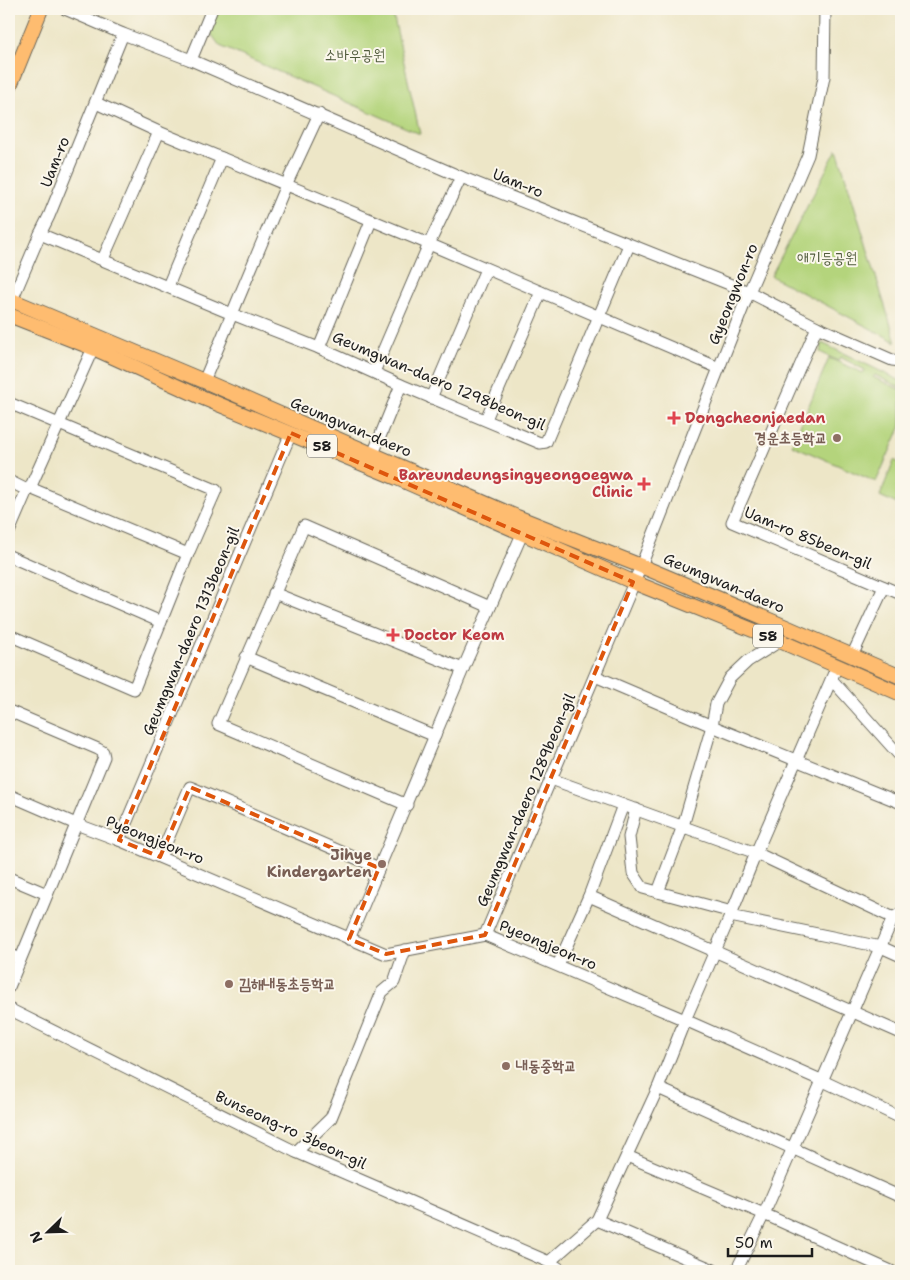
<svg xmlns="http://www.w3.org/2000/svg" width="910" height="1280" viewBox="0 0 910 1280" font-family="'Shantell Sans','Poor Story',sans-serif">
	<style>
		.green { fill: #b4d47b; stroke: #68784c }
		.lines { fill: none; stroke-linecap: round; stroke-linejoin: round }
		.minor-casing { stroke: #656358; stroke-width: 13 }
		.major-casing { stroke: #656358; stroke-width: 16 }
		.minor { stroke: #fff; stroke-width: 11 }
		.major { stroke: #febc70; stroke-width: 14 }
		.marked { fill: none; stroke: #de560d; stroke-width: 4; stroke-dasharray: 10 6; stroke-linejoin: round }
		.health-dot { fill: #e0444e; stroke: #fbf7ec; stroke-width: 2 }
		.education-dot { fill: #8d6e63; stroke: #fbf7ec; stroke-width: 2 }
		.labels { text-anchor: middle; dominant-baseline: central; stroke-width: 4; stroke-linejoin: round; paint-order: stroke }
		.shield { fill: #fbf7ec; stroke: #5f5e5a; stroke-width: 1 }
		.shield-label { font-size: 14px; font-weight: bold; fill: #1c1c1c }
		.park-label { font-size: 15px; fill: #515c3d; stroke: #fbf7ec }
		.street-label { font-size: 15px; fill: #1c1c1c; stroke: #fbf7ec }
		.health-label { font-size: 15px; font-weight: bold; fill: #be3a42; stroke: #fbf7ec; text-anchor: start }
		.education-label { font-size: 15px; font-weight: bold; fill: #785e54; stroke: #fbf7ec; text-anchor: end }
	</style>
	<rect width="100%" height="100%" fill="#fbf7ec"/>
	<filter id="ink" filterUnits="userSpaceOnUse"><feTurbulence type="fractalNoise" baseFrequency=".02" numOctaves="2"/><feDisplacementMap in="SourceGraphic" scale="10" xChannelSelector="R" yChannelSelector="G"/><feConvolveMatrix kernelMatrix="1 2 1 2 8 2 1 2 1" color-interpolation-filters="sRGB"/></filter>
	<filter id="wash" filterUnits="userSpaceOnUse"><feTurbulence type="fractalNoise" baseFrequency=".0096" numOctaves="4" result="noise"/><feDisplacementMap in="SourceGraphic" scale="20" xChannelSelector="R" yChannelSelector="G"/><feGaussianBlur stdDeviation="1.12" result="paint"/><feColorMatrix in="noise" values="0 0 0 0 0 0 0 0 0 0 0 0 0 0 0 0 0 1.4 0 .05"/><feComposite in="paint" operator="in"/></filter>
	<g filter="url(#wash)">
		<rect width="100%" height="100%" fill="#ede6c7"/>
		<g class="green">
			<polygon points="215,9 392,9 420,134 220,46 206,27"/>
			<polygon points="837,149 896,342 771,276"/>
			<polygon points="822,343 901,381 901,388 875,375 873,377 901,390 901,426 876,482 792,445 829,358 863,373 865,370 840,357 838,361 820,352"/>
			<polygon points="894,460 901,464 901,506 880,496"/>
		</g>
	</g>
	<g filter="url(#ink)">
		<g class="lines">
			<g class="minor-casing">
				<g id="minor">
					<polyline points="65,9 123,34 191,60 461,177 749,292 817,327 892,360 901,361"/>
					<polyline points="191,60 212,9"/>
					<polyline points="96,103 159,132 429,244 719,368"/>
					<polyline points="40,234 232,314 319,348 401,385 540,443 546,442 629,245"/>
					<polyline points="103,259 159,132"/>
					<polyline points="168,286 222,158"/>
					<polyline points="12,300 40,234 49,216 123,34"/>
					<polyline points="817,327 732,522 901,594"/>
					<polyline points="319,348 371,221"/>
					<polyline points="374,372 429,244 461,177"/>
					<polyline points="204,381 286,185 319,114"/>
					<polyline points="431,398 486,269"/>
					<polyline points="9,403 216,490 188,554 134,689 9,635"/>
					<polyline points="486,419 541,292"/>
					<polyline points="373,454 401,385"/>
					<polyline points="9,481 27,490"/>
					<polyline points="30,488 188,554"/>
					<polyline points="9,532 27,490 30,488 93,348"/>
					<polyline points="9,556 161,622"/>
					<polyline points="274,593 463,669"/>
					<polyline points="852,656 884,587"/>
					<polyline points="246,657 435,736"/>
					<polyline points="595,676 712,726 901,803"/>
					<polyline points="832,680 901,757"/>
					<polyline points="9,711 98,749 103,752 104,757 9,987"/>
					<polyline points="551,779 756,853 898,920"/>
					<polyline points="9,795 76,824 119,840 386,954 485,935 685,1020 823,1081 901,1118"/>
					<polyline points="407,805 218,724 304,526 490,607"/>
					<polyline points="636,809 629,837 633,873 643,888 732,912"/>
					<polyline points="119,840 291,433"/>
					<polyline points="160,857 190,787 379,868"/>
					<polyline points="9,878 47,894"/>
					<polyline points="658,892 683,826 712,726 716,704 730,678 748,661 780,641"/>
					<polyline points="589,896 901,1033"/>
					<polyline points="730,916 881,947 901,956"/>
					<polyline points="485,935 641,566 749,292 808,155 824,77 825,9"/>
					<polyline points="349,939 463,669 522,534"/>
					<polyline points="9,954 20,959"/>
					<polyline points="558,965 589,896 623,805"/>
					<polyline points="9,1009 296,1152 549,1262 563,1271"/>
					<polyline points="658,1088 901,1197"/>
					<polyline points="296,1152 331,1118 382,992 394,982 405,950"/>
					<polyline points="627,1156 764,1214 891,1271"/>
					<polyline points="597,1220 716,1271"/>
					<polyline points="549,1262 597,1220 658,1088 685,1020 732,912 756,853 837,666"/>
					<polyline points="736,1271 764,1214 893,918 901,913"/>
				</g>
			</g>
			<g class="major-casing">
				<g id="major">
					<polyline points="9,88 41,9"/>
					<polyline points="9,299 204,381 517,517 641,566 786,627 901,677"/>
					<polyline points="9,315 93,348 201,397 397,478 633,582 780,641 901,694"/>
				</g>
			</g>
			<use href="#minor" class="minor"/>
			<use href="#major" class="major"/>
		</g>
	</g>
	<path class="marked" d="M291,433L633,582L485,935L386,954L349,939L379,868L190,787L160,857L119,840Z"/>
	<g class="health-dot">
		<path d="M671.5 410.5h5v5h5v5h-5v5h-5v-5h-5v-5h5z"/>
		<path d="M641.5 476.5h5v5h5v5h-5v5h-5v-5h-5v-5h5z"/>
		<path d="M390.5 627.5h5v5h5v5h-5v5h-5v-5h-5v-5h5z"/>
	</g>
	<g class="education-dot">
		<circle cx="837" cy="438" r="5"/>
		<circle cx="382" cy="864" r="5"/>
		<circle cx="229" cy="984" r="5"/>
		<circle cx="506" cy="1066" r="5"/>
	</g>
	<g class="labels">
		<g class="shield">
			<rect x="307" y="434.5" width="30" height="23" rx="4"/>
			<rect x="753" y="624.5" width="30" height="23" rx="4"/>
		</g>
		<g class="shield-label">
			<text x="322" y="446">58</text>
			<text x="768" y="636">58</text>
		</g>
		<g class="park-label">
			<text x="355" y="55">소바우공원</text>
			<text x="827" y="258">애기등공원</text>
		</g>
		<g class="street-label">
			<text transform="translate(55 162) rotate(-68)">Uam-ro</text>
			<text transform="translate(518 183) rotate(22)">Uam-ro</text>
			<text transform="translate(733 294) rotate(-68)">Gyeongwon-ro</text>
			<text transform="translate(439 381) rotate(23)">Geumgwan-daero 1298beon-gil</text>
			<text transform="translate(351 427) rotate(23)">Geumgwan-daero</text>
			<text transform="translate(808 538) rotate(23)">Uam-ro 85beon-gil</text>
			<text transform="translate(724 583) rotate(23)">Geumgwan-daero</text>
			<text transform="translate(191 631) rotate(-67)">Geumgwan-daero 1313beon-gil</text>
			<text transform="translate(526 800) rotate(-67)">Geumgwan-daero 1289beon-gil</text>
			<text transform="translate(155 840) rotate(22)">Pyeongjeon-ro</text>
			<text transform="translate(548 945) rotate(23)">Pyeongjeon-ro</text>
			<text transform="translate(291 1130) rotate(25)">Bunseong-ro 3beon-gil</text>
		</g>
		<g class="health-label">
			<text x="685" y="418">Dongcheonjaedan</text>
			<text x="633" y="475" text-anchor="end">Bareundeungsingyeongoegwa<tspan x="633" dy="17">Clinic</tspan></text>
			<text x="404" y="635">Doctor Keom</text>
		</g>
		<g class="education-label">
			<text x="827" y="438">경운초등학교</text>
			<text x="372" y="855">Jihye<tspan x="372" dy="17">Kindergarten</tspan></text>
			<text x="239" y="984" text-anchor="start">김해내동초등학교</text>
			<text x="516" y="1066" text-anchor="start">내동중학교</text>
		</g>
	</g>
	<rect width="910" height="1280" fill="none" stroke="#fbf7ec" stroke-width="30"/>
	<g transform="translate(48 1232) rotate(247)" stroke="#fbf7ec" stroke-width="4" paint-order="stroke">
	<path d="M0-4L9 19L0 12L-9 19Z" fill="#1c1c1c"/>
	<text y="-8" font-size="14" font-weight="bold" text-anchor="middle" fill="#1c1c1c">N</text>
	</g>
	<path d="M728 1248v8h84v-8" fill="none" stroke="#1c1c1c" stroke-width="2.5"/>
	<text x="735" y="1248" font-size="15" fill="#1c1c1c" stroke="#fbf7ec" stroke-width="4" paint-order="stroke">50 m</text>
</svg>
